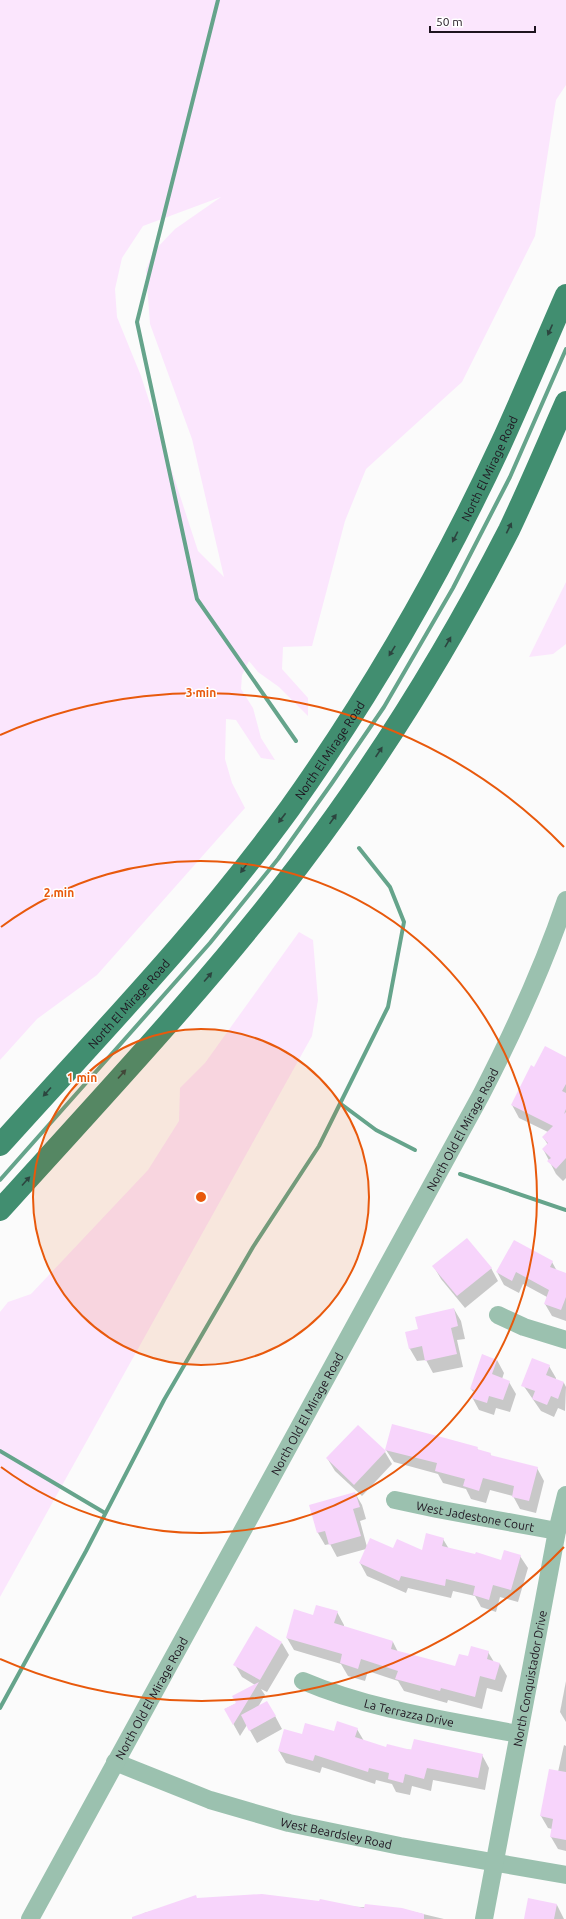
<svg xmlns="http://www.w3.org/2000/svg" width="566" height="1919" viewBox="0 0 566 1919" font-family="Ubuntu,sans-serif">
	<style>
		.green { fill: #fbe6fd; fill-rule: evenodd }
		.shadow { fill: #0003 }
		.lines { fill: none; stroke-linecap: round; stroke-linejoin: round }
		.stream { stroke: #65a48b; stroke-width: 4 }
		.building { fill: #f7d4fb }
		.minor { stroke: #9bc1af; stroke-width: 18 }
		.major { stroke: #418e70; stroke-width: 22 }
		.oneway { fill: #2c453f }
		.ring { fill: none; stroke: #e8590c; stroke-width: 2 }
		.labels { text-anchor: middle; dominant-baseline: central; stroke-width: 3; stroke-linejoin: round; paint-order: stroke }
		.street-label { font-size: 12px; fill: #1e141f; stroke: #fff }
		.centre { fill: #e8590c; stroke: #fff; stroke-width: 2 }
		.ring-label { font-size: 12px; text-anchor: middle; font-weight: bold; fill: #e8590c; stroke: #fff; stroke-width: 3; stroke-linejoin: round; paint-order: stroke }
	</style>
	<rect width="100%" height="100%" fill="#fbfbfb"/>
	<g class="green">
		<path d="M0,0H566V85L556,100L535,236L462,382L366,469L345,521L312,646L283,647L282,669L308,698V716L279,687L258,672L249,661L242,675L241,689L253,708L261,738L275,760L261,758L236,720L226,719L225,759L232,783L245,808L97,975L37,1019L0,1060ZM221,197L175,229L153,252L146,270L150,324L192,439L224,577L198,551L141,376L117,317L115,289L122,258L143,226Z"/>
		<polygon points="566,582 566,644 553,654 529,657"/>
		<polygon points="299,932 313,940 318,1000 312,1036 0,1597 0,1312 8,1302 31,1294 148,1170 179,1121 180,1088 205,1063"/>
	</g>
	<g class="shadow">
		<polygon points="566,1058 566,1178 563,1181 556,1174 543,1149 548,1145 543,1137 548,1132 519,1118 512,1105 535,1068"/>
		<polygon points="552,1262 557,1271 566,1274 566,1321 552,1316 545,1304 547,1297 523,1284 519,1293 504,1285 497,1272"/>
		<polygon points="434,1267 491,1268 498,1281 465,1308 441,1279"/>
		<polygon points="454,1309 461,1321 465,1339 457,1340 463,1367 433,1373 426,1360 417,1361 410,1349 406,1333 419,1330"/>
		<polygon points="497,1360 504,1373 502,1379 509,1382 516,1394 510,1412 496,1408 494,1415 479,1410 472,1397 474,1393 471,1389"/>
		<polygon points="549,1366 556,1378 556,1380 564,1383 566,1387 565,1411 558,1408 554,1417 541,1411 523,1385"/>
		<polygon points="477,1448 478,1450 490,1454 492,1457 537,1468 544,1481 536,1513 520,1509 513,1496 490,1490 486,1503 471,1499 466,1489 443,1483 438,1474 394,1462 386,1450"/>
		<polygon points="385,1452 392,1464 362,1496 335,1471 327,1458"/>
		<polygon points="355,1493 362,1505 366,1519 360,1521 367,1547 423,1551 443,1539 449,1549 501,1561 520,1556 528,1568 518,1602 500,1597 496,1612 481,1607 475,1596 453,1591 451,1598 408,1588 406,1593 367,1576 360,1563 366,1549 337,1557 330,1544 325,1545 318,1533 310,1506"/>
		<polygon points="337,1612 344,1625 344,1627 393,1642 398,1652 456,1668 469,1657 488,1652 494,1662 500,1664 507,1676 502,1692 487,1688 482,1709 448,1700 447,1703 404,1691 398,1681 368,1671 365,1681 348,1676 341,1664 294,1650 287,1638 314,1616"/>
		<polygon points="282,1643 289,1655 267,1692 261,1689 265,1695 258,1707 274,1714 282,1729 257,1743 247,1725 240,1736 225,1709 237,1703 255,1685 242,1677 235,1665"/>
		<polygon points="566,1681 566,1722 560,1712"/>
		<polygon points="357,1729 364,1741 387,1748 482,1755 489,1768 485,1790 433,1780 431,1791 412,1786 410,1795 396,1792 392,1784 376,1780 375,1784 322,1767 320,1773 286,1763 279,1751 303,1735"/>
		<polygon points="564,1745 566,1746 566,1851 558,1849 551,1837 552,1829 548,1828 541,1816 558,1772"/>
		<polygon points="197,1899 402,1909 444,1919 135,1919 144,1913"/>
		<polygon points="529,1899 557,1905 564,1919 525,1919"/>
	</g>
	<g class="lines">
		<g class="stream">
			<polyline points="218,0 137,322 197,599 296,741"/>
			<polyline points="341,1104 376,1130 415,1150"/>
			<polyline points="460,1174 566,1210"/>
			<polyline points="0,1180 210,943 278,859 332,783 384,707 453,588 510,477 566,349"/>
			<polyline points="0,1451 105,1513"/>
			<polyline points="0,1708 86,1551 164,1400 253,1247 319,1146 388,1007 404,922 390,887 359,848"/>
		</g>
	</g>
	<g class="building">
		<polygon points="545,1046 566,1057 566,1084 562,1091 566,1093 566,1109 564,1114 566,1112 566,1158 556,1169 547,1161 551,1158 542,1149 548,1143 542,1137 553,1126 511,1105 531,1065 534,1067"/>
		<polygon points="467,1238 492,1268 457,1296 432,1266"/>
		<polygon points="514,1240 553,1261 550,1267 566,1273 566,1297 561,1310 544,1304 549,1290 516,1272 512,1281 496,1272"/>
		<polygon points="454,1308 458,1326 451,1328 457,1354 425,1361 422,1346 409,1349 405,1332 418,1329 415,1317"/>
		<polygon points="482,1354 497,1360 492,1374 510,1381 503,1400 489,1396 487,1403 471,1398 474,1390 470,1389"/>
		<polygon points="532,1358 550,1365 546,1375 564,1382 558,1399 551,1396 547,1405 532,1399 535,1391 521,1386"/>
		<polygon points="392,1424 445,1438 478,1447 477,1449 491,1453 490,1455 538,1467 529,1501 512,1497 514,1486 483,1478 479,1491 463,1486 465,1479 435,1471 437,1463 385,1450"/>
		<polygon points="358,1425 386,1451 354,1485 326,1458"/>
		<polygon points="355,1492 360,1507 353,1509 361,1536 329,1545 325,1531 317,1533 309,1505"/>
		<polygon points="426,1533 444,1538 442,1546 475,1554 476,1552 501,1560 504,1550 521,1555 511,1590 493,1585 489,1600 473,1595 475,1586 446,1579 445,1586 401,1576 399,1581 359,1563 370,1538 393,1548 397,1539 422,1550"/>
		<polygon points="316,1605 338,1611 334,1623 393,1641 391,1649 455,1666 459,1654 468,1656 471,1646 489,1651 487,1659 500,1663 495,1680 480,1676 475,1697 441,1688 440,1691 395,1679 398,1671 361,1659 358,1669 340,1663 342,1654 286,1638 294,1609 313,1615"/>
		<polygon points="256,1626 282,1642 260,1680 233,1665"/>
		<polygon points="259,1682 241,1712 233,1725 224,1709 236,1703 232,1696"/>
		<polygon points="267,1701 276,1716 249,1731 241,1715"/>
		<polygon points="337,1721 358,1728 355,1737 386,1747 387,1744 411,1750 414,1739 483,1754 478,1778 427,1768 424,1779 405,1774 403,1783 388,1779 389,1773 369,1768 368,1772 315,1755 313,1761 278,1751 284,1729 302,1734 305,1723 334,1731"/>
		<polygon points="549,1769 566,1772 566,1840 550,1837 553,1819 540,1816"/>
		<polygon points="262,1894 319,1901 320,1899 364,1908 365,1904 402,1908 424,1914 424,1919 132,1919 132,1917 196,1895 197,1898"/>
		<polygon points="528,1898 557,1904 554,1919 524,1919"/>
	</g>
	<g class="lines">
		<g class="minor">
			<polyline points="498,1315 524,1327 566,1340"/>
			<path id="s1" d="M395,1500L437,1509L557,1531"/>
			<path id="s2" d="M303,1681C371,1710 447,1720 518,1734"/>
			<path id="s3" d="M115,1762L210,1800L289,1823L400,1846L566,1875"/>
			<path id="s4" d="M30,1919L481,1095C514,1031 543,968 566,900"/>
			<path id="s5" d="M484,1919L557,1531L566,1495"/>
		</g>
		<g class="major">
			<path id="s6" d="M0,1145C99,1035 203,928 290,808C371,694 441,573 500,446C523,396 544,345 566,295"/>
			<path d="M0,1210C102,1097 208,985 300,864C380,759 449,647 509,530C529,488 547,445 566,402"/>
		</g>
	</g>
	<defs><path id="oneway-solid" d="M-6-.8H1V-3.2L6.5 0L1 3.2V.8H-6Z"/></defs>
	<g class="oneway">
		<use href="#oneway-solid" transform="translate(550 330) rotate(114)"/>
		<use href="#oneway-solid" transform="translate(509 528) rotate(-64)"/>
		<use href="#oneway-solid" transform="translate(455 537) rotate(117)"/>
		<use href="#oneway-solid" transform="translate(448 642) rotate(-60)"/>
		<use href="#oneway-solid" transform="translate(392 651) rotate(122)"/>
		<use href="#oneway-solid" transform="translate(379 752) rotate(-56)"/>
		<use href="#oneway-solid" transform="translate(282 818) rotate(127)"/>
		<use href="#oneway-solid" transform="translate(333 819) rotate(-55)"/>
		<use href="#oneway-solid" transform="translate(244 868) rotate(127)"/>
		<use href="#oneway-solid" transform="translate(208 977) rotate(-49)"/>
		<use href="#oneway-solid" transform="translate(122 1074) rotate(-48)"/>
		<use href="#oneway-solid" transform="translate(47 1092) rotate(132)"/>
		<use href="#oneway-solid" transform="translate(26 1181) rotate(-48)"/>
	</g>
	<circle cx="201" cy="1197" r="168" fill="#e8590c" fill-opacity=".12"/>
	<g class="ring">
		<circle cx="201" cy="1197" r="168"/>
		<path d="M1 927A336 336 0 1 1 1 1467"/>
		<path d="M564 1547A504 504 0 0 1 0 1659M0 735A504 504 0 0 1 564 847"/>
	</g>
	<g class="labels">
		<g class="street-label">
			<text stroke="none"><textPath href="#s6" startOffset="839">North El Mirage Road</textPath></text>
			<text stroke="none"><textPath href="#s6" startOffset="515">North El Mirage Road</textPath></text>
			<text stroke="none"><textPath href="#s6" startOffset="191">North El Mirage Road</textPath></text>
			<text stroke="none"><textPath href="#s4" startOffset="900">North Old El Mirage Road</textPath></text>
			<text stroke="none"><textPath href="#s4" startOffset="576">North Old El Mirage Road</textPath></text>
			<text stroke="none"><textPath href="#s1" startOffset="82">West Jadestone Court</textPath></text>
			<text stroke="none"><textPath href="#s5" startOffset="245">North Conquistador Drive</textPath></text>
			<text stroke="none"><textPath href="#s4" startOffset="252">North Old El Mirage Road</textPath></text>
			<text stroke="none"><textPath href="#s2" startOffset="111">La Terrazza Drive</textPath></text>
			<text stroke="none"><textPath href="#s3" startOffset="233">West Beardsley Road</textPath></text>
		</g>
	</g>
	<circle cx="201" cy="1197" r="6" class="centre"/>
	<g class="ring-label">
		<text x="201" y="697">3 min</text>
		<text x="59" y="897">2 min</text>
		<text x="82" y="1082">1 min</text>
	</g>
	<path d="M430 26v6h105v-6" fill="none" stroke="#1e141f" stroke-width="2"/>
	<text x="436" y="26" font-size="12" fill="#1e141f" stroke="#ffffff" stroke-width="3" paint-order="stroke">50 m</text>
</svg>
